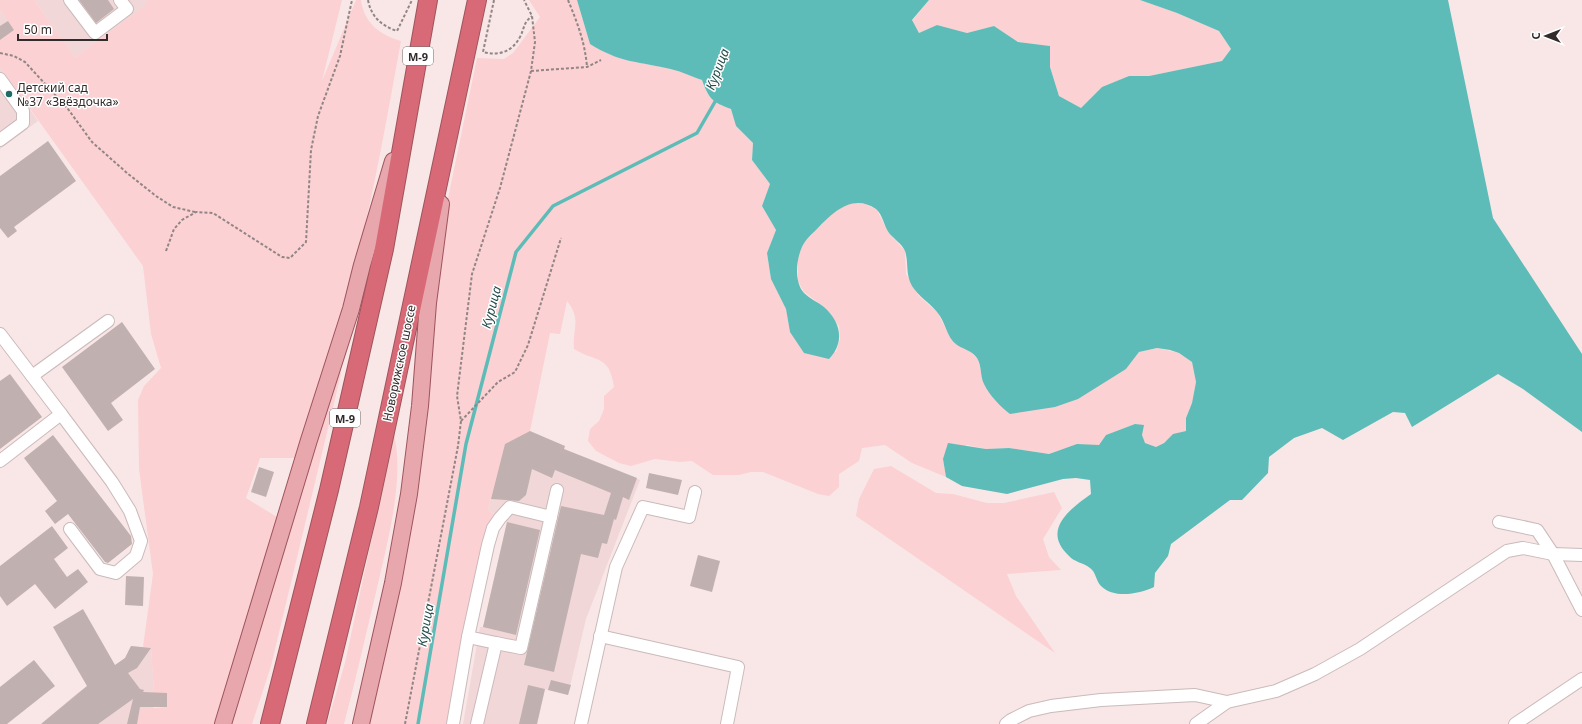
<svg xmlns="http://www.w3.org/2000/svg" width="1582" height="724" viewBox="0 0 1582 724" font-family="'Noto Sans',sans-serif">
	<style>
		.built { fill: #f1d7d8 }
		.green { fill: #fbd1d3 }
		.water { fill: #5dbcb8 }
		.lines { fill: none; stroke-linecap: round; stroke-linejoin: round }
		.stream { stroke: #5dbcb8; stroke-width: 3.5 }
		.building { fill: #c1b0b0 }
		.minor-casing { stroke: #cbbabb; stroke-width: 14 }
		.major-casing { stroke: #9e545c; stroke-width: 18 }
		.highway-casing { stroke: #9e545c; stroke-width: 20 }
		.path { stroke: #928585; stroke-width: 2; stroke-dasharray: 3 2; stroke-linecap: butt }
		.minor { stroke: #fff; stroke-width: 12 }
		.major { stroke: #e8a6ad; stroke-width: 16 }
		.highway { stroke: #d86a77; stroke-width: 18 }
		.poi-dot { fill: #1f6b68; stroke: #fff; stroke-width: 1.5 }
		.labels { text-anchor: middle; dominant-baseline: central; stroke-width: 3; stroke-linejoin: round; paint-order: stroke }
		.shield { fill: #fff; stroke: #706b6b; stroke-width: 1 }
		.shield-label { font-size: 11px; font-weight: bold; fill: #322b2b }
		.poi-label { font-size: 12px; fill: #322b2b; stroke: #fff; text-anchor: start }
		.street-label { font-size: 12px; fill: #322b2b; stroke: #fff }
		.water-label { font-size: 13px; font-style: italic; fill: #214c4a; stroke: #fff }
	</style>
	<rect width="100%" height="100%" fill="#f9e7e7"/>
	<g class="built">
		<polygon points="34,0 145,0 149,4 75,57"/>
		<polygon points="0,10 14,30 0,40"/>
		<polygon points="0,67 38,121 0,149"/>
		<polygon points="530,431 564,449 640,480 586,619 568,695 545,689 537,724 463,724 480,627 483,627 507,522 488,510 491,499 505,444"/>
		<polygon points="131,646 151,648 154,692 167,693 167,707 154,707 137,724 41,724 75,695 125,658"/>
	</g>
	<g class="green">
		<path d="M0,0H34L75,57L148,4L145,0H342L322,81L356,0H361C364,23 380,35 401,41C387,117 374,193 355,267C338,331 317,394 296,458H260L246,498L277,517L217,724H137L140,709L167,707V693H154L151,648L143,647L153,574L139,469L138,400L144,386L161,368L151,334L143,266L0,67V40L14,30L0,10Z"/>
		<path d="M529,0H577L590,44C619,62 634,61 667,68C678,70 690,76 702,80C708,99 713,102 731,109L736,126L753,143L752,160L770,184L762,206L776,230L767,253L771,279L786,309L790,332L836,352L840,339L839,326L824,307L804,292L798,281V255L804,243L831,214L842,206L854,202L866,204L877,210L888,232L905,251L906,274L912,285L919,296L938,313L949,335L957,345L969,350L978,359L981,371L1110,378L1126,369L1139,352L1157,348L1179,353L1192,362L1196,382L1192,403L1186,418V431C1169,435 1169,441 1156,447L1145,443L1135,424L1106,435L1099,445L1063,449L1049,454L1009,448L986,449L967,445L943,459L946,477L912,463L885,445L862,448L859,461L839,474V487L829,496L818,494L763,472H751L739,475H713L692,461L680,462L655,459L631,466L619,463L596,451L588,441L590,429L599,421L604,409V396L614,387C609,354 597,363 574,349C572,328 582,320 567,301L560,334L550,333L530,431L505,445L488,510L495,515L448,724H368L435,310L446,208L477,58L504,59L513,53L540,17Z"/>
		<polygon points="929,0 1140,0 1177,13 1219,31 1231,49 1222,61 1149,76 1129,76 1102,87 1081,108 1059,96 1050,67 1050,46 1018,42 994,26 967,33 937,25 919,33 912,21"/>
		<polygon points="340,371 341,374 271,666 252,724 231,724 316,440"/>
		<path d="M394,435C405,478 387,544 377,588C366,633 356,679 344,724H327L345,663Z"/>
		<polygon points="891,466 936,493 953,494 987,503 1004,503 1054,492 1062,508 1043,539 1049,557 1061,570 1007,574 1016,596 1055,653 856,516 859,499 874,469"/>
	</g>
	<path class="water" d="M577,0H929L912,20L919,33L937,25L967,33L994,26L1018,42L1050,46V67L1059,96L1081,108L1102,87L1129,76H1149L1222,61L1231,49L1219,31L1177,13L1140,0H1448L1493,218L1582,354V432L1523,389L1498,374L1412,427L1405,413L1393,412L1343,440L1322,428L1294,438L1269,457L1268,473L1242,500H1230L1171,544L1168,556L1155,573L1154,587C1139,594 1114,599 1101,586C1096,581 1096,572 1090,568C1084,563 1074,562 1069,556C1041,530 1070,509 1091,494L1090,480L1076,478L1063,479L1007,494L962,486L946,477L943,459L948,443L986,449L1009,448L1049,454L1077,444L1099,445L1106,435L1135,424L1144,425L1142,435L1145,443L1156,447L1164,443L1173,434L1186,431V418L1192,403L1196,382L1192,362L1179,353L1170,350L1157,348L1139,352L1126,369L1078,399L1055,407L1010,414C1000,406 990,396 984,384C980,376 982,366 977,358C971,350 965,350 957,345C946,337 946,322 937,312C929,302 919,297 912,286C905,273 909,263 905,251C902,244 894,239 889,233C884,226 883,215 876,209C853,193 833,212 817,229C812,234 805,240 802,247C796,260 794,282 804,293C810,299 818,302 824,307C841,322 845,342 829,359L804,353L790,332L786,309L771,279L767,253L776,230L762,206L770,184L752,160L753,143L736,126L731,109C712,102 709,99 702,80C690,76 678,70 666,68C634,61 619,62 590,44Z"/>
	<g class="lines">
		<polyline class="stream" points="418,724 466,444 516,252 553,206 697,133 716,100"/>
	</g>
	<g class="building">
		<polygon points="79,0 108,0 114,9 96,23"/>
		<polygon points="8,21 14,30 0,40 0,26"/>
		<polygon points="48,141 76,181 14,227 17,231 8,238 0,228 0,176"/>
		<polygon points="122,322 155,369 111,403 123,420 108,431 62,367"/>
		<polygon points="10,374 42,417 0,449 0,381"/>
		<polygon points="530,431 565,446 564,449 637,478 629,500 623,497 616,520 614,519 607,544 602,543 598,558 581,554 554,672 524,665 561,506 604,515 611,493 555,470 552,478 532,469 526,495 519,501 491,499 505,444"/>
		<polygon points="53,435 131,536 132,544 108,563 105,562 68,514 55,524 45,511 57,501 24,458"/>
		<polygon points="259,467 274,472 266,497 251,492"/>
		<polygon points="649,473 682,480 678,495 646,488"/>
		<polygon points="507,522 540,530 516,635 483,627"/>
		<polygon points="52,526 68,548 54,559 67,577 78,569 88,582 55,609 35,584 7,606 0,596 0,566"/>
		<polygon points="698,555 720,561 712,592 690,586"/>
		<polygon points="126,576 144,577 143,606 125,605"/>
		<polygon points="83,609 115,665 125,658 131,646 151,648 137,668 128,673 140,689 144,690 143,692 167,693 167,707 140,707 137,724 127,724 133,699 98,724 41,724 87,686 53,627"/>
		<polygon points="34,660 55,686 7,724 0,724 0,687"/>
		<polygon points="551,680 571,685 568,695 548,690"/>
		<polygon points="528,685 545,689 537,724 519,724"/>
	</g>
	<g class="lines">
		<g class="minor-casing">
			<g id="minor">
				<polyline points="70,0 95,33 127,9 120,0"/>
				<polyline points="0,79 23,111 23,123 0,140"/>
				<polyline points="0,334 61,414 0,461"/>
				<polyline points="32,376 108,321"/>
				<polyline points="61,414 112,482 130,511 141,541 136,556 116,573 100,569 70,529"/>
				<polyline points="1499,522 1537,530 1553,554 1582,610"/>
				<polyline points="600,636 738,667 727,724"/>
				<polyline points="468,637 496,643"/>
				<polyline points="453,724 468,637 488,545 493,528 500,518 510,507 551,517"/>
				<polyline points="477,724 496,643 521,648 557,490"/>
				<polyline points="581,724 616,567 643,507 689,517 695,492"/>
				<polyline points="1006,724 1011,720 1029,711 1051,706 1101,700 1195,695 1227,702 1276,691 1315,674 1360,649 1507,551 1523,548 1553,554 1582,555"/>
				<polyline points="1196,724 1227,702"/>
				<polyline points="1515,724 1582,679"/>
			</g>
		</g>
		<g class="major-casing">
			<g id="major">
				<polyline points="223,724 309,440 351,309 362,265 393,161"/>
				<polyline points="361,724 393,583 409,494 420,406 428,303 441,204"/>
			</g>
		</g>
		<g class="highway-casing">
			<g id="highway">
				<polyline points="270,724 329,490 384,249 428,0"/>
				<polyline points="316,724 369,507 477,0"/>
			</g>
		</g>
		<g class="path">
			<path d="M368,0C371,17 382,26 397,31L412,0"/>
			<path d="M494,0L483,52C499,56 512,52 520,37C525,27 523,23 532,16"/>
			<path d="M568,0C577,22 585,42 587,67"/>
			<polyline points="0,53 14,56 25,62 68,109 92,142 127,173 156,196 173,207 195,212"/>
			<polyline points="531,71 587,67 601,60"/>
			<polyline points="166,251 174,229 182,220 196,212 213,213 282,257 290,258 306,242 311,150 318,116 340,56 352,0"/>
			<polyline points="461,421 498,382 515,372 528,345 561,238"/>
			<polyline points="405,724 458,446 461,421 457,396 472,274 500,188 531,71 535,42 532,16 524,0"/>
		</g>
		<use href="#minor" class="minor"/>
		<use href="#major" class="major"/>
		<use href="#highway" class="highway"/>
	</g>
	<circle class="poi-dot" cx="9" cy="94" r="4"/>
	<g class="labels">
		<g class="shield">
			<rect x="403" y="47" width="30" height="18" rx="3"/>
			<rect x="330" y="409" width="30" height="18" rx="3"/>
		</g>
		<g class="shield-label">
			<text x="418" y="56">М-9</text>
			<text x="345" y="418">М-9</text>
		</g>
		<g class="poi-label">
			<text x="17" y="87">Детский сад<tspan x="17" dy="14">№37 «Звёздочка»</tspan></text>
		</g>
		<g class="street-label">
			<text transform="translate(399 363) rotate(-78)">Новорижское шоссе</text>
		</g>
		<g class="water-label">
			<text transform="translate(717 69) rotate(-69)">Курица</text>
			<text transform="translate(491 307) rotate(-75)">Курица</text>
			<text transform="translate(425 625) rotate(-80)">Курица</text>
		</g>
	</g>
	<g transform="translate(1546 36) rotate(270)" stroke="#ffffff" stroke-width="3" paint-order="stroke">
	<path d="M0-3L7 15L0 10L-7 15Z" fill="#322b2b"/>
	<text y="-6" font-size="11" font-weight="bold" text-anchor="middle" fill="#322b2b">С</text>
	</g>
	<path d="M18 34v6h89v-6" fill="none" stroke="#322b2b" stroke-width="2"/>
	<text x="24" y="34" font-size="12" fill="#322b2b" stroke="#ffffff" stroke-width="3" paint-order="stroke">50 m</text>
</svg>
